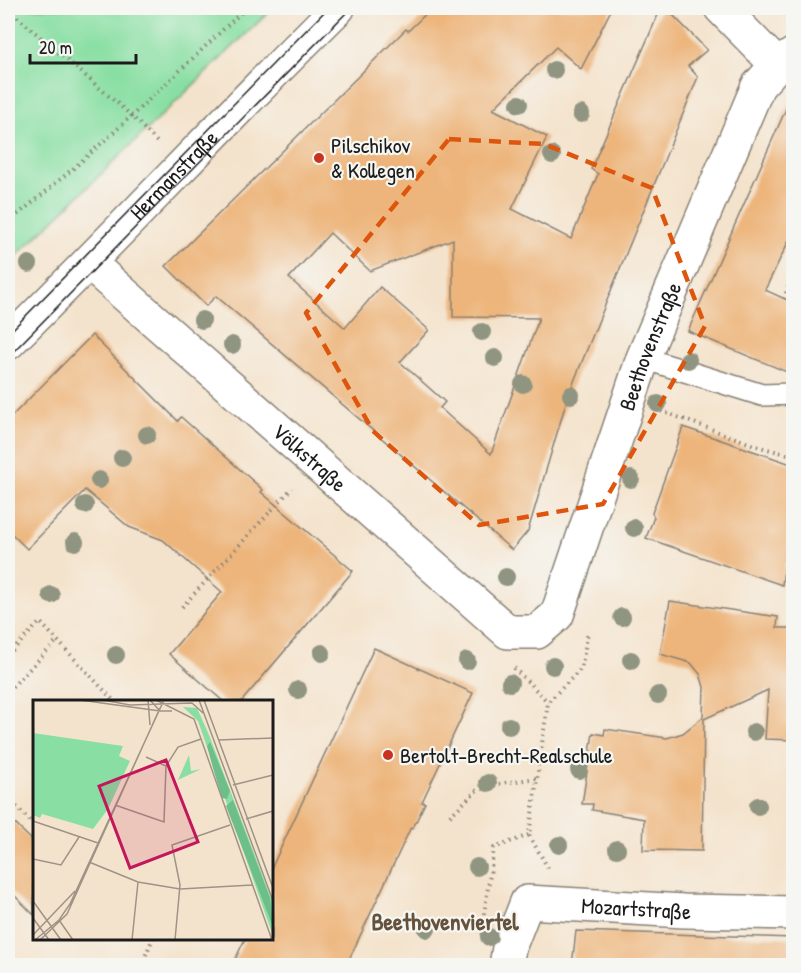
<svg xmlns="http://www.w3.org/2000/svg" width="801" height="973" viewBox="0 0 801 973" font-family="'Patrick Hand',sans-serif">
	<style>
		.green { fill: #89dfa3; stroke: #527e60; stroke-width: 1.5 }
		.building { fill: #edb57b; fill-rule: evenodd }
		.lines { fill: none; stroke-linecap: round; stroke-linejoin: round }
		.service-casing { stroke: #888074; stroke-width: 24 }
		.minor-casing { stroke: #888074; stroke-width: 36 }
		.tertiary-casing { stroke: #888074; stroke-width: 36 }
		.path { stroke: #888074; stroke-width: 4; stroke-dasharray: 1.5 4.5; stroke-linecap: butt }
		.service { stroke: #fff; stroke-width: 21 }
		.minor { stroke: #fff; stroke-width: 33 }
		.tertiary { stroke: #fff; stroke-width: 33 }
		.tram { stroke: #1c1c1c; stroke-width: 1.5 }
		.tree { fill: #8f9581 }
		.marked { fill: none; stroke: #de560d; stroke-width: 4.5; stroke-dasharray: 12 8; stroke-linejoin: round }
		.poi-dot { fill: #c8321e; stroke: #f6f6f2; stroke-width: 2 }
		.labels { text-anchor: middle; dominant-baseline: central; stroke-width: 4.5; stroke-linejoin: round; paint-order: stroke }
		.poi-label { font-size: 22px; fill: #1c1c1c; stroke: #f6f6f2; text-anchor: start }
		.street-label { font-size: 22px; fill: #1c1c1c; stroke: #f6f6f2 }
		.neighbourhood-label { font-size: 24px; font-weight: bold; fill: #65523d; stroke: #f6f6f2 }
		.inset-road { fill: none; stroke: #9e9386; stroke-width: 1.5 }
		.view { fill: #c2185b; fill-opacity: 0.15; stroke: #c2185b; stroke-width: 3 }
		.inset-edge { fill: none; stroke: #1c1c1c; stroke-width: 3 }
	</style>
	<rect width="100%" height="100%" fill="#f6f6f2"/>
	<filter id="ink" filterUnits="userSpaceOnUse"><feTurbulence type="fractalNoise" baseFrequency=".0167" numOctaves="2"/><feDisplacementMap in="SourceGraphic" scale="12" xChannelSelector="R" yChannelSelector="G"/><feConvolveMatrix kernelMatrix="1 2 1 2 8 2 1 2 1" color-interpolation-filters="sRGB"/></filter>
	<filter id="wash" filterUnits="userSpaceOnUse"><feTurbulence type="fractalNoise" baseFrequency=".008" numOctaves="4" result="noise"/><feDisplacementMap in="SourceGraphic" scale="24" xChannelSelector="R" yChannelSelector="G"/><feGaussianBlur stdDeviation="1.35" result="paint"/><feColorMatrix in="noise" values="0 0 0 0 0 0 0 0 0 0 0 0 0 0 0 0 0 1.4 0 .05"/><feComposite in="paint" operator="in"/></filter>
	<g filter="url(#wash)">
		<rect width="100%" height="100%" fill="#f4e3cc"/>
		<polygon class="green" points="8,8 273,8 8,264"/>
		<g id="blocks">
			<g class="building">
				<path d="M432,8H612L581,69L556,47L493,109L547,137L512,209L571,239L598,174L591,169L661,8H666L707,50L688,66L698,77L568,396L528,531L512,550L216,296L206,306L166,266L406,29L408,31ZM330,233L370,271L453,239V317L539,318L491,454L440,408L445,402L400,362L429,330L380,287L345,328L289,278Z"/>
				<polygon points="793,93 794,230 765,290 794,303 794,375 688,331"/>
				<polygon points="92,335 178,421 181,417 263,490 261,492 353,571 241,702 224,702 169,654 222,592 163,540 129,527 85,490 27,549 8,530 8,420"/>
				<polygon points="683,427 794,465 794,566 785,563 782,585 646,538 654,517 652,513"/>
				<polygon points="670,601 778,617 777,628 794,628 794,740 765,739 768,690 704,719 702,851 643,850 644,819 592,810 593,804 582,804 593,733 604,735 605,729 667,738 683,733 703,717 704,687 700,674 691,663 660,654"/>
				<polygon points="374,648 473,693 422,802 425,803 413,828 411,827 346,966 232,966 245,939 272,939 272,867"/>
				<polygon points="8,817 34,842 34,915 8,889"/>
				<polygon points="576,931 794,938 794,966 572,966"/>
			</g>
		</g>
	</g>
	<g filter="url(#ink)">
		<use href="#blocks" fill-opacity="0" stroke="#888074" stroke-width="1.5"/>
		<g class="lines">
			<g class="service-casing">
				<polyline id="service" points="643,358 762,395 794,394"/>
			</g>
			<g class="minor-casing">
				<g id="minor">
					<polyline points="721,8 777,65"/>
					<path id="s1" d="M89,263L508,632H537L557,615L643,358L758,86L777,65L794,54"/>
					<path id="s2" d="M506,966L509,948L527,902L684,911L794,913"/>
				</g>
			</g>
			<g class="tertiary-casing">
				<g id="tertiary">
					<path id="s3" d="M8,343C120,233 226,118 338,8"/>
				</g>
			</g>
			<g class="path">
				<polyline points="8,9 132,116 157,142"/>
				<path d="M8,222C92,157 168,81 246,8"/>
				<polyline points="784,299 794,269"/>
				<polyline points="661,411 760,447 794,456"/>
				<polyline points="182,607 292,488"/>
				<polyline points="8,655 40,622 115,702"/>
				<polyline points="514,668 548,702"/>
				<polyline points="8,691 57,641"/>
				<polyline points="8,798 34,825"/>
				<polyline points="450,816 476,791 498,784 537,778"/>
				<polyline points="548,868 529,835 548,702 581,669 588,632"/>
				<polyline points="484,914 494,848 529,835"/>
				<polyline points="141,966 153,938"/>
			</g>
			<use href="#service" class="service"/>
			<use href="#minor" class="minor"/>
			<use href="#tertiary" class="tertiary"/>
			<g class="tram">
				<polyline points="8,334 328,8"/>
				<polyline points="8,357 351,8"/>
			</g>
		</g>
		<g class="tree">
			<circle cx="554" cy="70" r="9"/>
			<circle cx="519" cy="104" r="9"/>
			<circle cx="581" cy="114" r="9"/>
			<circle cx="552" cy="155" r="9"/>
			<circle cx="29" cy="264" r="9"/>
			<circle cx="202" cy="320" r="9"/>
			<circle cx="482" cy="332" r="9"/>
			<circle cx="232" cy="345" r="9"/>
			<circle cx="495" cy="358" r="9"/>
			<circle cx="688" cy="360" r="9"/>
			<circle cx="523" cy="384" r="9"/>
			<circle cx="571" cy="395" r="9"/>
			<circle cx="658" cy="404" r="9"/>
			<circle cx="147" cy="435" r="9"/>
			<circle cx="122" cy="458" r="9"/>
			<circle cx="631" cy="479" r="9"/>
			<circle cx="99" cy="480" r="9"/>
			<circle cx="85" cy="505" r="9"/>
			<circle cx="634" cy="528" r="9"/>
			<circle cx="75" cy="542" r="9"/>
			<circle cx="506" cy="577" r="9"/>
			<circle cx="51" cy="595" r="9"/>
			<circle cx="622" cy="617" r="9"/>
			<circle cx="322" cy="653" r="9"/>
			<circle cx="116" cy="655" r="9"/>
			<circle cx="631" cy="660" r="9"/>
			<circle cx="467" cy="661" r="9"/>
			<circle cx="553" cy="666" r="9"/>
			<circle cx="510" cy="683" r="9"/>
			<circle cx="298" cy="690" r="9"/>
			<circle cx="658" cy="695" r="9"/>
			<circle cx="509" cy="726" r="9"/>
			<circle cx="754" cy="732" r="9"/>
			<circle cx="579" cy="770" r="9"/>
			<circle cx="488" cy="783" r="9"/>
			<circle cx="758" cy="806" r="9"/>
			<circle cx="559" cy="845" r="9"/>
			<circle cx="617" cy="849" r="9"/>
			<circle cx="477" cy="867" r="9"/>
			<circle cx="427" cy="929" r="9"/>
			<circle cx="489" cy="937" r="9"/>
		</g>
	</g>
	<path class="marked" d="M449,139L544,144L652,188L705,326L603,504L479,525L373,431L306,313Z"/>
	<g class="poi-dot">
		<circle cx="319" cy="158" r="6"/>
		<circle cx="388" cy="755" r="6"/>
	</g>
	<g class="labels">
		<g class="poi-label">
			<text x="331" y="145">Pilschikov<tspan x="331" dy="25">&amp; Kollegen</tspan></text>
			<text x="400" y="755">Bertolt-Brecht-Realschule</text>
		</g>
		<g class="street-label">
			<text stroke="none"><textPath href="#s3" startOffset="236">Hermanstraße</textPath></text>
			<text stroke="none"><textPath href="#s1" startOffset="898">Beethovenstraße</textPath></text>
			<text stroke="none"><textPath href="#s1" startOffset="294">Völkstraße</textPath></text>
			<text stroke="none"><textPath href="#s2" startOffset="177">Mozartstraße</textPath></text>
		</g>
		<g class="neighbourhood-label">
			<text x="445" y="921">Beethovenviertel</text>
		</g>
	</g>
	<g transform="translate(33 700)">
		<rect width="240" height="240" fill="#f4e3cc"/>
		<path d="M150,7L164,8L176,35L240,203V236L165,21ZM0,33L90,46L86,56L97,61L75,109L60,129L9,114L7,118L0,115ZM156,55L158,71L168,69L145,80Z" fill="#89dfa3"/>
		<path d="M177,42L197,91L194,99L189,98L180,68L174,46ZM200,100L237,198L240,227L193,106Z" fill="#6ebe89"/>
		<path class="inset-road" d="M47,0L127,11M70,0L97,5L159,3L170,13M115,0L117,25M117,0L127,11H139M123,0L161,19L239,240M166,0L240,201M171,0L240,188M185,40L240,38M113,57L133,66M200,85L240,75M82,105L131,122L133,66L145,47L168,39M213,119L240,111M0,121L65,143M0,159L28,165L46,137M56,162L105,182L147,189L219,185M0,201L28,240M0,218L16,240M26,220L40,240M0,235L42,191M2,240L26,220L37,204L131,0M7,240L34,214L127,8M99,240L105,182M142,240L147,185L139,145L197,125"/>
		<path class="view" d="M133,60L165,142L97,168L66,86Z"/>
		<rect width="240" height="240" class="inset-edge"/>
	</g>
	<rect width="801" height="973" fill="none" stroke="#f6f6f2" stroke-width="30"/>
	<path d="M30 54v9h106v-9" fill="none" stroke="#1c1c1c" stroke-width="3"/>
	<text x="39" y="54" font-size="18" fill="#1c1c1c" stroke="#f6f6f2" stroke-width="4.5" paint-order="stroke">20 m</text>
</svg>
